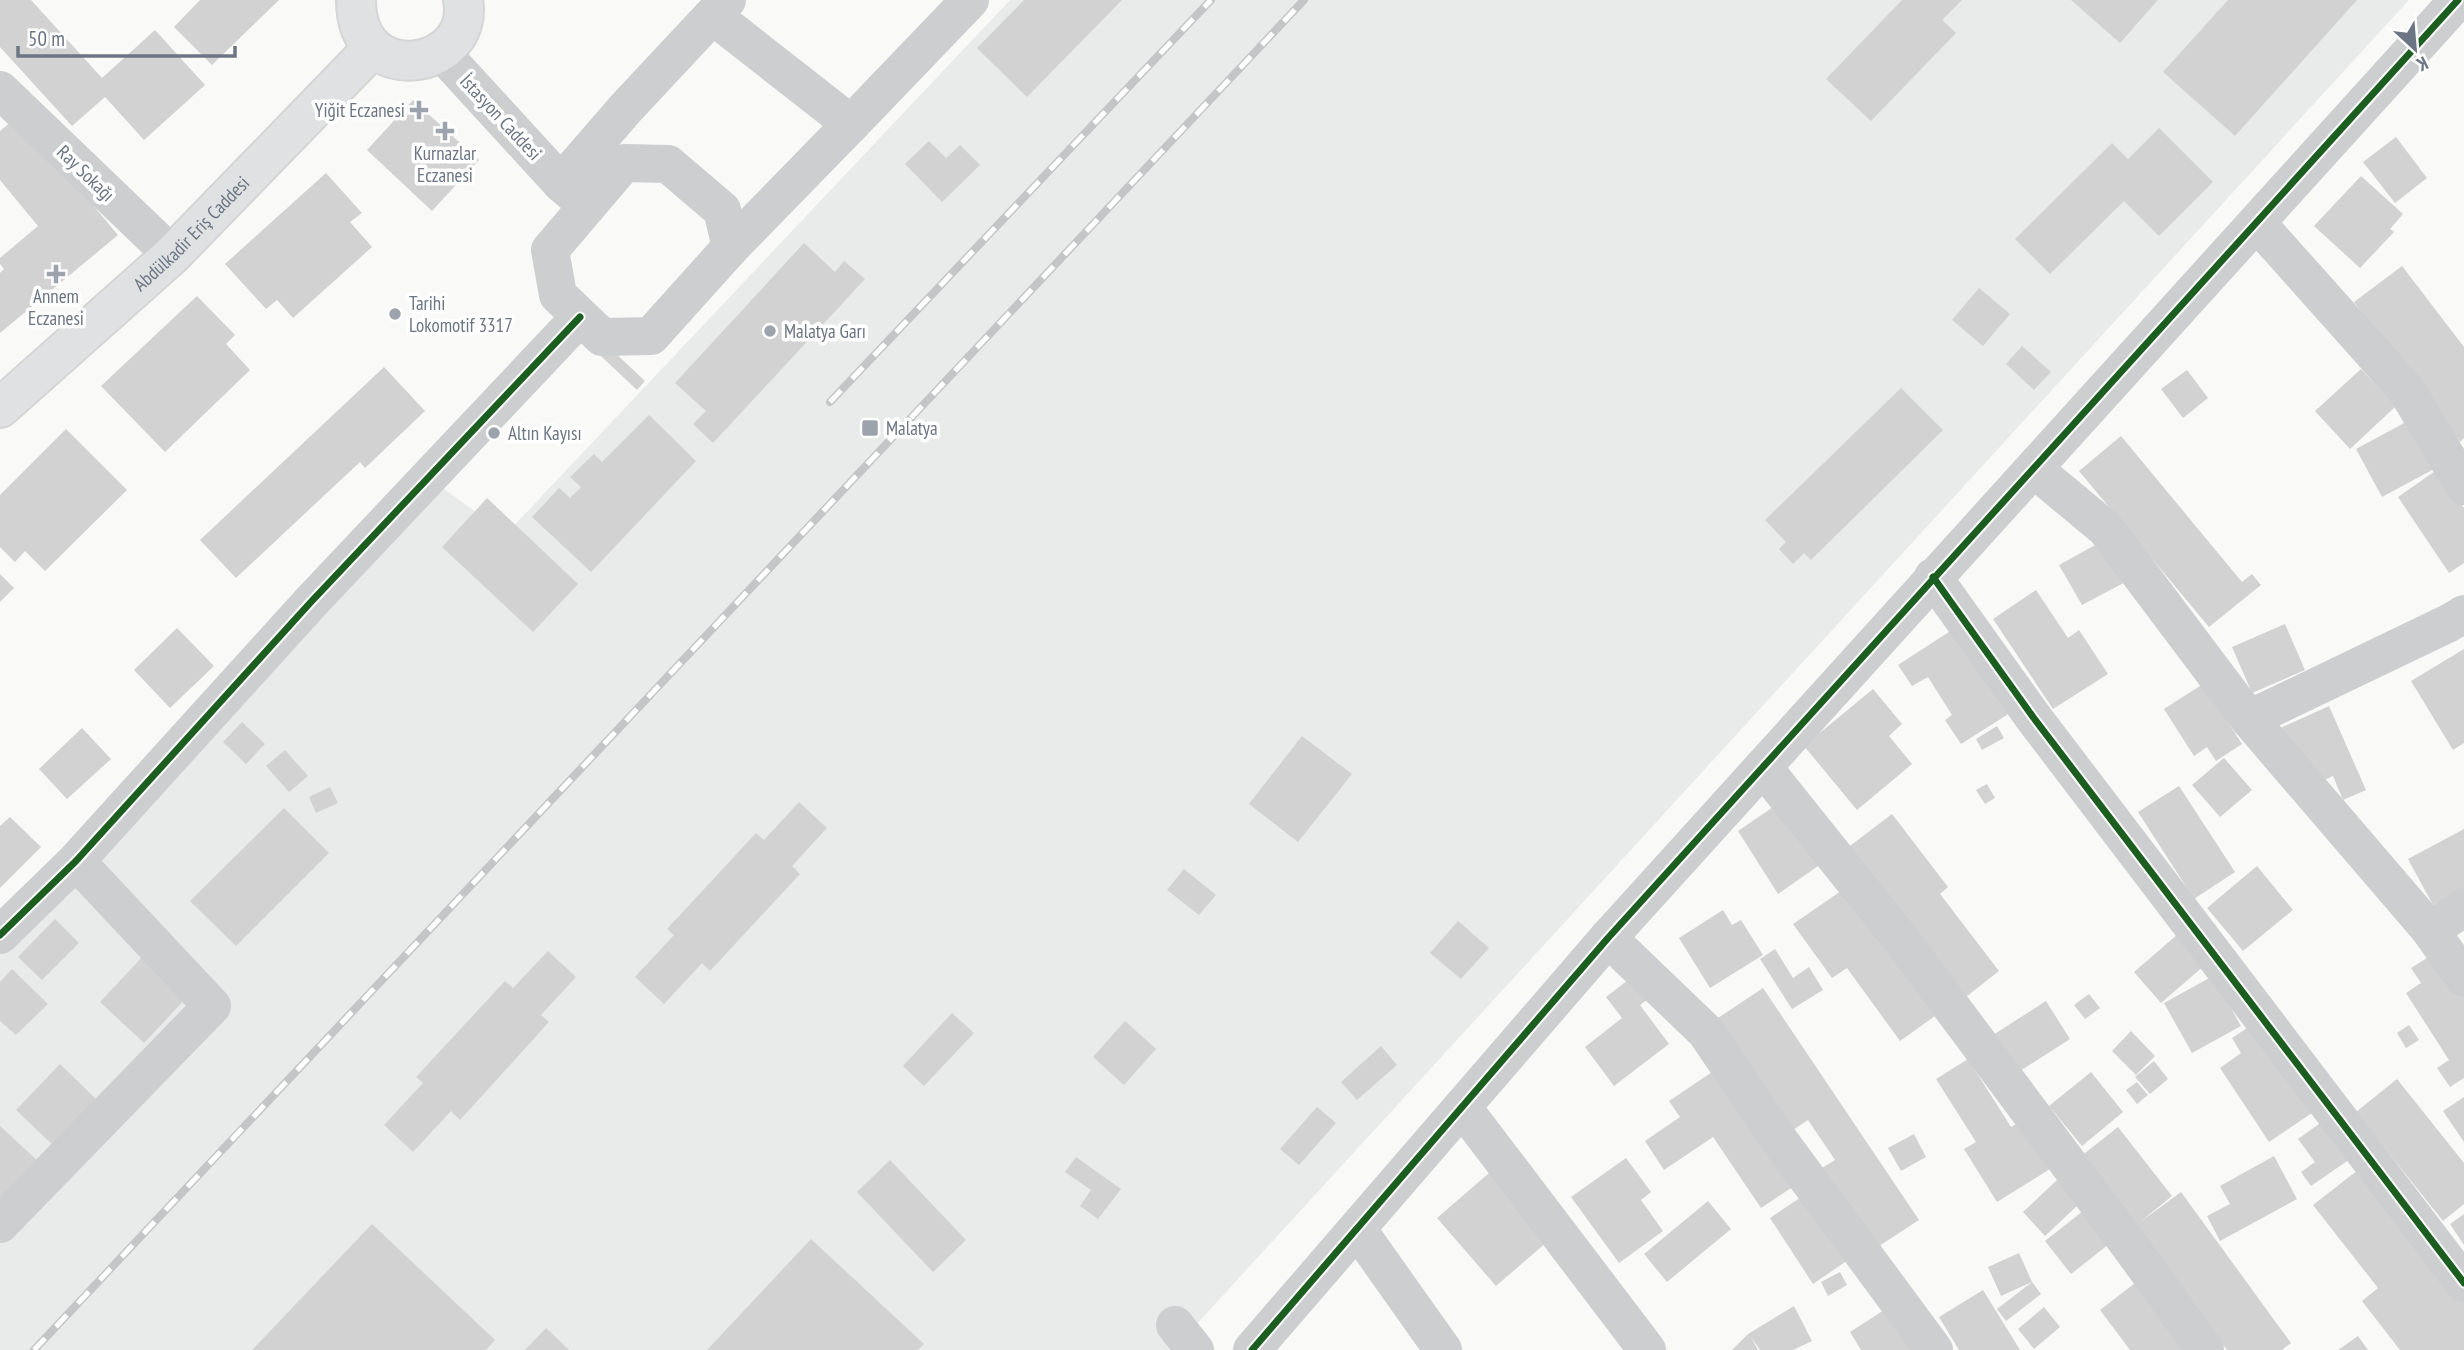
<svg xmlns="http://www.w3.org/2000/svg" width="2464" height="1350" viewBox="0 0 2464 1350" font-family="'PT Sans Narrow',sans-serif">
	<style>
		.built { fill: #e9eaea }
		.building { fill: #d2d2d3 }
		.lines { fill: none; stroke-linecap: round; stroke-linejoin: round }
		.major-casing { stroke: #d5d5d6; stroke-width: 42 }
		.minor { stroke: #cdcecf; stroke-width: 38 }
		.major { stroke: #e0e1e2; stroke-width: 38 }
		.rail-casing { stroke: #c4c5c6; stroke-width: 8 }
		.rail { stroke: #fff; stroke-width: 5; stroke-dasharray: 16; stroke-linecap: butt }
		.cycleway-casing { stroke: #fff; stroke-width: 11 }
		.cycleway { stroke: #1b5e20; stroke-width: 7 }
		.poi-dot { fill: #9da3ad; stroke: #fff; stroke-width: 2.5 }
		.labels { text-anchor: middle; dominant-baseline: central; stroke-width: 7; stroke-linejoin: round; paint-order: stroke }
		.poi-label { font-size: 19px; fill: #6c7584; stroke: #fff; text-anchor: start }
		.street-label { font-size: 19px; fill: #6c7584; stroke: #fff }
	</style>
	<rect width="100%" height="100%" fill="#f9f9f8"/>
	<polygon class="built" points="1010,0 2409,0 1173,1350 0,1350 0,924 429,478 506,534"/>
	<g class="building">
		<polygon points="0,0 31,0 102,78 155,30 205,85 144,140 105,97 72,126 0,47"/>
		<polygon points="200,0 279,0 212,65 174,27"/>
		<polygon points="1024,0 1122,0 1027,97 977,48"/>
		<polygon points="1902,0 1962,0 1942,20 1956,33 1871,121 1826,79"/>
		<polygon points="2071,0 2158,0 2120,43"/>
		<polygon points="2228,0 2357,0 2235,136 2163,72"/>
		<polygon points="413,100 479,160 432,211 367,150"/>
		<polygon points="18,116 118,235 0,333 0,273 4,269 0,264 0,258 38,226 0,180 0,131"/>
		<polygon points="2159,128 2213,182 2159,236 2124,201 2050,274 2015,239 2112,143 2128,159"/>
		<polygon points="2396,137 2427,178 2395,203 2363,162"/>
		<polygon points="929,141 946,158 960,145 980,165 942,202 905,164"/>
		<polygon points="326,173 362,213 350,222 372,247 293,318 277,300 266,309 225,264"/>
		<polygon points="2361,176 2403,214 2390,229 2394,232 2360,268 2314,226"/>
		<polygon points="804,243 835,272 844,261 865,279 713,443 693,424 706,411 675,383"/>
		<polygon points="2402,266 2464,347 2464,438 2460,442 2354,302"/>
		<polygon points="1979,288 2010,314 1983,346 1952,320"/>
		<polygon points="197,296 235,335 226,344 250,370 165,452 101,386"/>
		<polygon points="593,332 645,381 637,390 585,341"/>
		<polygon points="2022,346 2051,372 2034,390 2006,364"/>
		<polygon points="384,367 425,411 365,468 360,462 236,578 200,540"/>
		<polygon points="2361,369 2396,406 2350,449 2315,411"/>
		<polygon points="2187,370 2208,398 2183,418 2161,389"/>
		<polygon points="1901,388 1943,430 1811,560 1804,553 1793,564 1779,549 1786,542 1765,520"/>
		<polygon points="649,415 696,461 591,572 532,517 559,488 570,498 581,487 570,477 594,454 602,462"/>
		<polygon points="2408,421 2434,469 2382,497 2356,449"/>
		<polygon points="66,429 127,490 45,571 25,551 15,562 0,547 0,495"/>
		<polygon points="2121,436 2242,582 2252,574 2261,585 2209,627 2079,471"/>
		<polygon points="2438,469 2464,508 2464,563 2449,573 2398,497"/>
		<polygon points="487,498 578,584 533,632 442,547"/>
		<polygon points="2106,539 2129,580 2082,605 2059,565"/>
		<polygon points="0,574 14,588 0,602"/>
		<polygon points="2036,590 2068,638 2079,630 2108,674 2053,709 1993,619"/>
		<polygon points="2285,624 2305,670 2252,693 2232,647"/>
		<polygon points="177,628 214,666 170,708 134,670"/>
		<polygon points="1955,628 2010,713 1961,744 1945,720 1952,715 1928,677 1912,686 1898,665"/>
		<polygon points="2464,649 2464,743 2453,750 2411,681"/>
		<polygon points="2203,684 2242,744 2216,761 2207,747 2194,756 2164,709"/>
		<polygon points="1873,689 1902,724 1889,736 1912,764 1857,810 1804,746"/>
		<polygon points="2329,706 2366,790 2343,800 2333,776 2316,784 2278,729"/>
		<polygon points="242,722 265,744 246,764 223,742"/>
		<polygon points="1997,726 2004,738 1982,750 1976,739"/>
		<polygon points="82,728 111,759 67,799 39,769"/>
		<polygon points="1302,736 1352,774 1298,842 1249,804"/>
		<polygon points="285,750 308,776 289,792 266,766"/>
		<polygon points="2224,758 2252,790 2220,817 2192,785"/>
		<polygon points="1987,784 1995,798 1985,804 1976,790"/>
		<polygon points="2179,786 2235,872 2194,899 2138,812"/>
		<polygon points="330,787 338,803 316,813 309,797"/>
		<polygon points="799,802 827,828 792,866 800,874 710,971 702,963 664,1004 635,977 674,935 667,929 756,833 764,840"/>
		<polygon points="1779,803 1821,864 1778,894 1738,831"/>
		<polygon points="284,808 329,853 236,946 190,901"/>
		<polygon points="1892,814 1948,887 1940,894 1999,971 1962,1000 1846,849"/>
		<polygon points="10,817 41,847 0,888 0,826"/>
		<polygon points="2464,829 2464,889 2433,905 2408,859"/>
		<polygon points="2257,866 2293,910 2243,951 2207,908"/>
		<polygon points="1184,869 1216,895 1199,915 1167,890"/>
		<polygon points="1844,889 1935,1016 1900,1041 1847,968 1832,978 1793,924"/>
		<polygon points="1723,910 1732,925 1741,920 1763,955 1710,988 1679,938"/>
		<polygon points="55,919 79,943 42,980 18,957"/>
		<polygon points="1458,921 1489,948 1461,979 1430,953"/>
		<polygon points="2178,934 2205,965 2161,1003 2134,972"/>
		<polygon points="1775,949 1793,978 1809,967 1823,990 1792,1009 1760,959"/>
		<polygon points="548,951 576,977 541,1015 549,1022 460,1120 451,1111 413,1152 384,1125 423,1083 416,1077 505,981 513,988"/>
		<polygon points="2438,951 2464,991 2464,1078 2450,1087 2437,1068 2449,1060 2406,993 2421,983 2411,968"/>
		<polygon points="147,952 191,993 144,1043 100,1002"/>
		<polygon points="12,969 48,1004 16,1035 0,1021 0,982"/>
		<polygon points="1636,974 1652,996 1640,1005 1669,1044 1614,1086 1585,1047 1622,1018 1606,997"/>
		<polygon points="2213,976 2241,1026 2192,1053 2164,1003"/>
		<polygon points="1763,988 1919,1220 1876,1248 1822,1168 1835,1160 1808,1120 1790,1132 1715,1020"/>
		<polygon points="2089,994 2100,1008 2085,1019 2074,1005"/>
		<polygon points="2046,1001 2070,1039 2017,1073 1993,1035"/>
		<polygon points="952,1013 974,1033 924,1086 903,1066"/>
		<polygon points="1125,1021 1156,1049 1124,1085 1093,1057"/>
		<polygon points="2253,1024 2312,1113 2269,1142 2220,1068 2241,1053 2232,1038"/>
		<polygon points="2409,1025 2419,1040 2406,1048 2397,1033"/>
		<polygon points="2131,1031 2155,1056 2136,1075 2112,1051"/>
		<polygon points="1381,1046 1397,1065 1357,1100 1341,1082"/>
		<polygon points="1968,1059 2011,1127 2023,1120 2053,1167 1997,1202 1964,1149 1976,1142 1936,1079"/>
		<polygon points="2154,1061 2168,1079 2150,1094 2135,1077"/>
		<polygon points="60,1064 99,1102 55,1147 16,1110"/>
		<polygon points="1718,1068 1797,1184 1761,1208 1713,1137 1664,1170 1645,1141 1680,1117 1669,1101"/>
		<polygon points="2091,1072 2123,1112 2082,1146 2049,1106"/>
		<polygon points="2397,1079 2464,1163 2464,1204 2443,1221 2356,1112"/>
		<polygon points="2137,1082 2148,1095 2137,1104 2126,1090"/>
		<polygon points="2464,1097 2464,1142 2443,1111"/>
		<polygon points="1317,1107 1336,1123 1299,1165 1280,1149"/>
		<polygon points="2326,1119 2353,1157 2311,1186 2301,1172 2315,1162 2298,1139"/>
		<polygon points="0,1126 40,1163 5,1200 0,1196"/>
		<polygon points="2118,1127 2172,1196 2140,1222 2181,1192 2291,1343 2282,1350 2227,1350 2136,1224 2080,1157"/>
		<polygon points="1914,1134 1926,1157 1901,1171 1888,1148"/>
		<polygon points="2274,1156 2297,1199 2220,1241 2207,1216 2230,1204 2220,1186"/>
		<polygon points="1076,1157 1121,1189 1098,1219 1080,1206 1091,1190 1065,1172"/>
		<polygon points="1626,1158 1651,1192 1641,1200 1663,1231 1619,1263 1571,1197"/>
		<polygon points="890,1160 966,1240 933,1272 857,1192"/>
		<polygon points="2367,1163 2464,1295 2464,1350 2400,1350 2362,1301 2378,1288 2313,1205"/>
		<polygon points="1496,1167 1555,1235 1496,1286 1437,1218"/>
		<polygon points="2057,1180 2079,1204 2045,1236 2023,1212"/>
		<polygon points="1807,1193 1851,1258 1813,1284 1770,1218"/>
		<polygon points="1708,1201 1731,1229 1667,1282 1644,1254"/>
		<polygon points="2083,1211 2109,1244 2071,1274 2045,1241"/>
		<polygon points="2464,1214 2464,1245 2450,1224"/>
		<polygon points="372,1224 495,1340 486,1350 252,1350"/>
		<polygon points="811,1239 924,1344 918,1350 707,1350"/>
		<polygon points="2019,1253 2032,1282 2001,1296 1988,1267"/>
		<polygon points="1840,1272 1847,1285 1828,1296 1821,1282"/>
		<polygon points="2139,1280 2192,1350 2130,1350 2100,1310"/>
		<polygon points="2032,1282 2041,1294 2006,1321 1997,1309"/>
		<polygon points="1983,1290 2020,1350 1959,1350 1939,1317"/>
		<polygon points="1895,1303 1925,1350 1861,1350 1850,1332"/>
		<polygon points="1794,1306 1812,1341 1793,1350 1760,1350 1751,1337 1758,1350 1732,1350 1748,1334"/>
		<polygon points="2044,1307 2060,1327 2034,1349 2018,1329"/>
		<polygon points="546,1328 569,1350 525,1350"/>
		<polygon points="2358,1336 2368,1350 2338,1350"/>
	</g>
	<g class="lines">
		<g class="major-casing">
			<g id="major">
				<path d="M356,0C356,92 476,69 463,0"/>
				<path id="s1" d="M0,408L172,255L373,48"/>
			</g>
		</g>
		<g class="minor">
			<polyline points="713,16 851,124 970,0"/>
			<polyline points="441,52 561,183 581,200"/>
			<polyline points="0,90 172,255"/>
			<polygon points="624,163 668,164 722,210 731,247 651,336 602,337 558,295 550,250"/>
			<polyline points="561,183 626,108 727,0"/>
			<polyline points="2257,223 2407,391 2464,486"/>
			<polyline points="731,247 851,124"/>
			<polyline points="2034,469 2106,529 2249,719 2449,623 2464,614"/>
			<polyline points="1933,577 2033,717 2464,1283"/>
			<polyline points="2249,719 2430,930 2464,978"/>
			<polyline points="1763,767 1899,937 2133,1250 2205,1350"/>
			<polyline points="2430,930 2464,908"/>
			<polyline points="0,935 76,861 310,603 580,317"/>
			<polyline points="1608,938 1706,1032 1779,1140 1934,1350"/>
			<polyline points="1463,1108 1647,1350"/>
			<polyline points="0,1224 212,1006 76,861"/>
			<polyline points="1358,1230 1443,1350"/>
			<polyline points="1175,1325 1195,1350"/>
			<polyline points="1252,1350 1608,938 2458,0"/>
		</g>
		<use href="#major" class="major"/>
		<g class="rail-casing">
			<g id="rail">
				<polyline points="830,402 1211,0"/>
				<polyline points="34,1350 1304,0"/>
			</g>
		</g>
		<use href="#rail" class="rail"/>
		<g class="cycleway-casing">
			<g id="cycleway">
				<polyline points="1933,577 2033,717 2464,1283"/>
				<polyline points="0,935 76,861 310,603 580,317"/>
				<polyline points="1252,1350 1608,938 2458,0"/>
			</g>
		</g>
		<use href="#cycleway" class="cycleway"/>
	</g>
	<g class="poi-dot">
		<path d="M415.5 99.5h7v7h7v7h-7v7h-7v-7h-7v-7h7z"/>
		<path d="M441.5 120.5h7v7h7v7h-7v7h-7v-7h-7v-7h7z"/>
		<path d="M52.5 263.5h7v7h7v7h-7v7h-7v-7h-7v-7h7z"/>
		<circle cx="395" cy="314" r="7"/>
		<circle cx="770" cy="331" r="7"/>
		<rect x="861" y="419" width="18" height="18" rx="3.5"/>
		<circle cx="494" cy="433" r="7"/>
	</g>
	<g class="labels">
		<g class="poi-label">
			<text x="405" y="110" text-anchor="end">Yiğit Eczanesi</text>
			<text x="445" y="153" text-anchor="middle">Kurnazlar<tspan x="445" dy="22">Eczanesi</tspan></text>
			<text x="56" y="296" text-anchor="middle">Annem<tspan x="56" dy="22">Eczanesi</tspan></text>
			<text x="409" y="303">Tarihi<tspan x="409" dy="22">Lokomotif 3317</tspan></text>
			<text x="784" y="331">Malatya Garı</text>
			<text x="886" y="428">Malatya</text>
			<text x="508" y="433">Altın Kayısı</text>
		</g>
		<g class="street-label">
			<text transform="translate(501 117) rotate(47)">İstasyon Caddesi</text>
			<text transform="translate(86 173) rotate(44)">Ray Sokağı</text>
			<text stroke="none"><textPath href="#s1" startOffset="259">Abdülkadir Eriş Caddesi</textPath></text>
		</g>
	</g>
	<g transform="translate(2415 49) rotate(154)" stroke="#ffffff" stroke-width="5" paint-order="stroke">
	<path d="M0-5L12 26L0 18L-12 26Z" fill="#6c7584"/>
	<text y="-10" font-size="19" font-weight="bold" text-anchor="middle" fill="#6c7584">K</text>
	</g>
	<path d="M18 46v10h217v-10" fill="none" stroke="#6c7584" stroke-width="3.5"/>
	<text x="28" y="46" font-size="21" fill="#6c7584" stroke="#ffffff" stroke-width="5" paint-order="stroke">50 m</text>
</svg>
